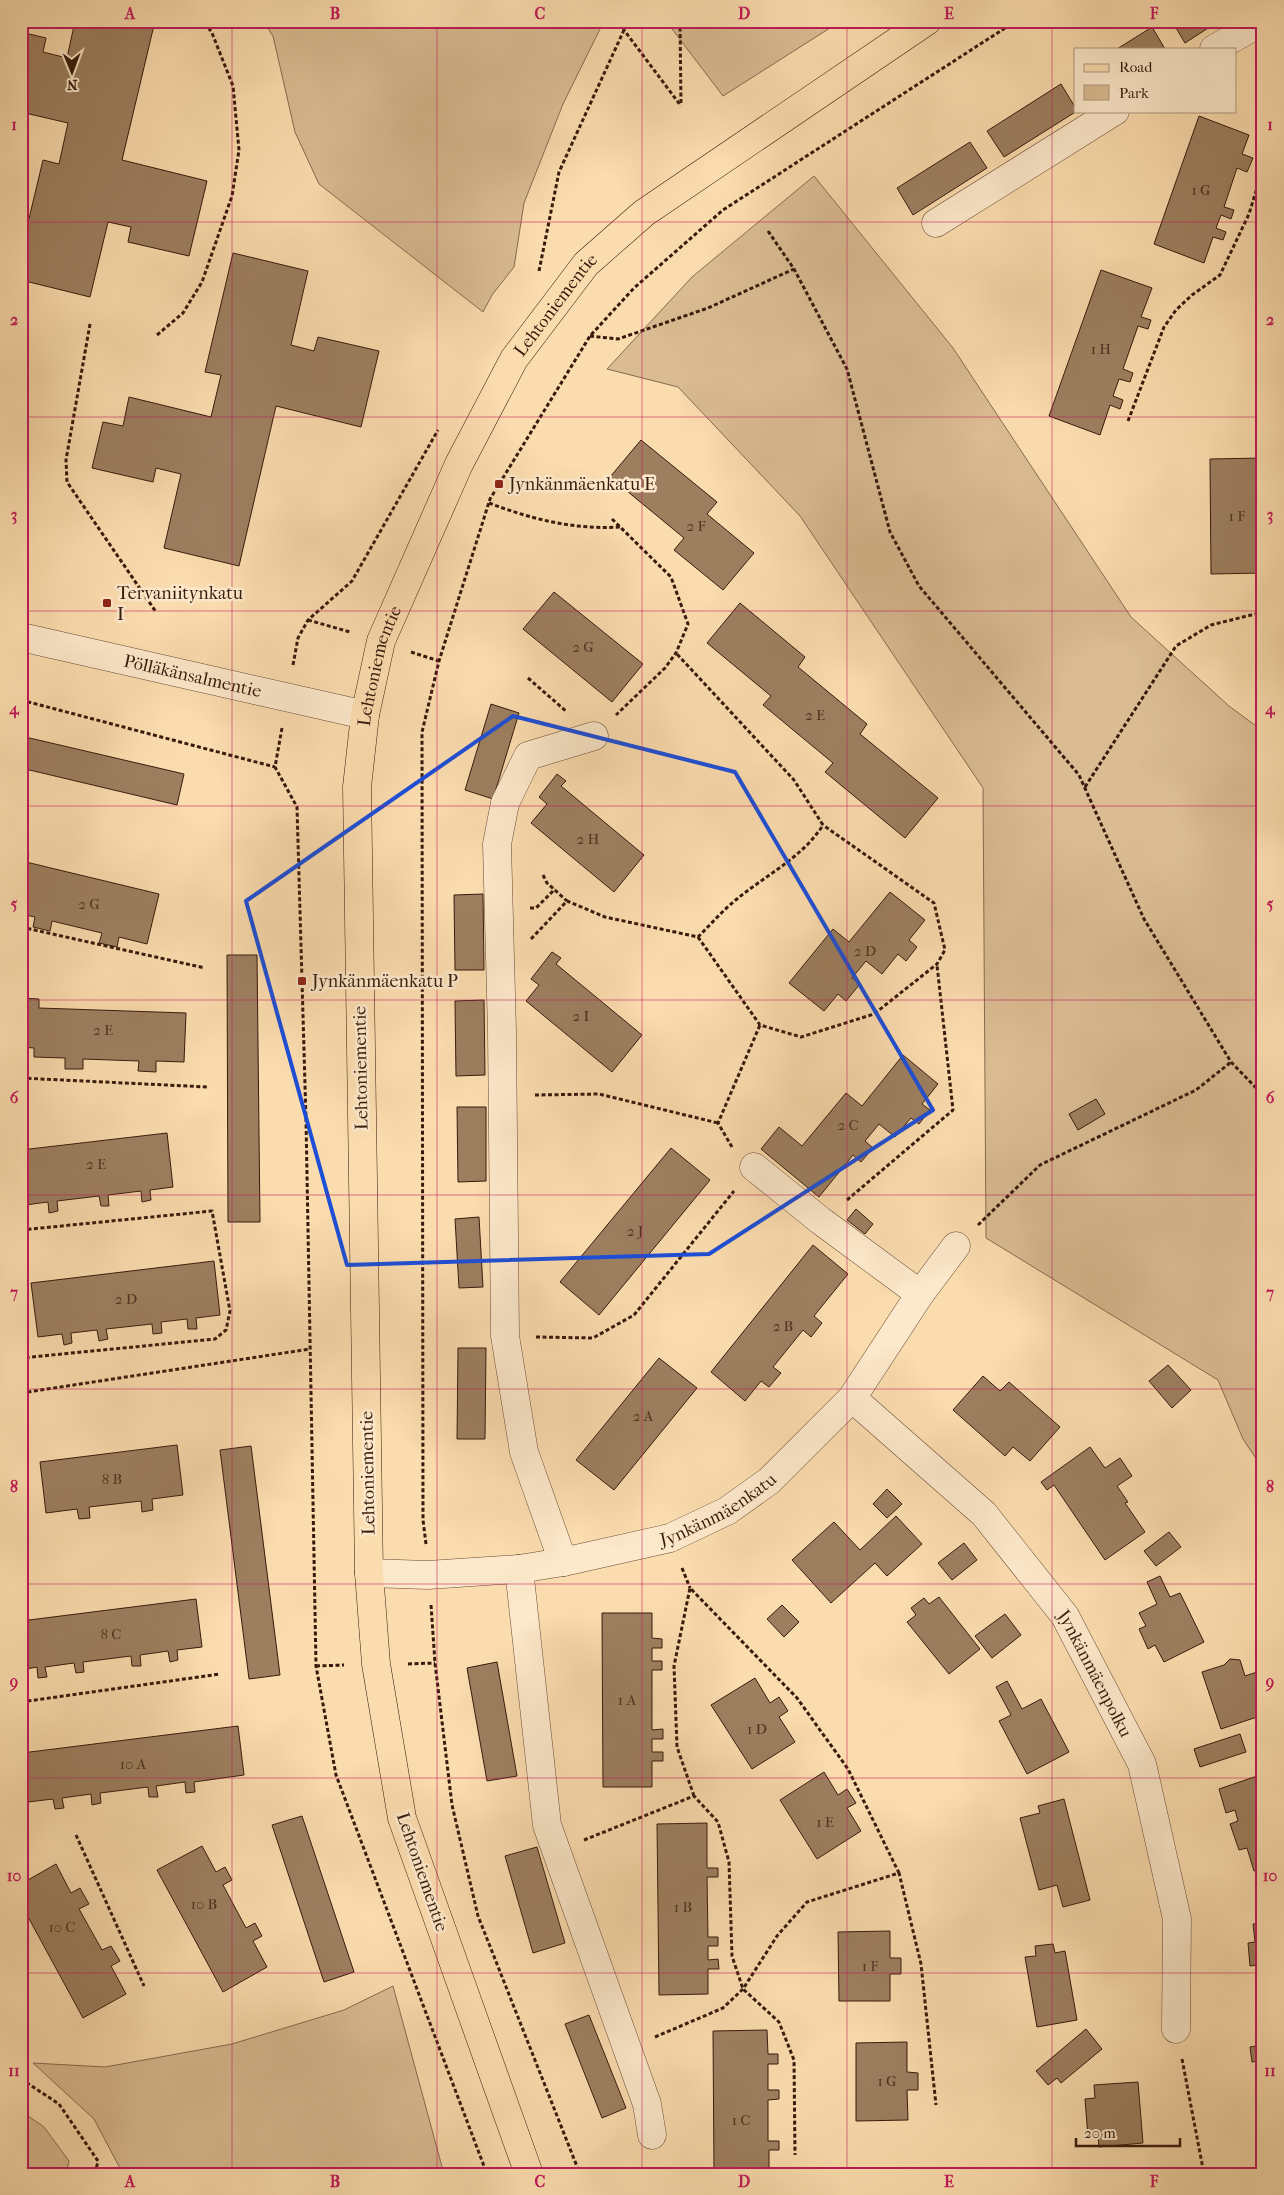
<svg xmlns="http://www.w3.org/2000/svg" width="1284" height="2195" viewBox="0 0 1284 2195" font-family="'IM FELL French Canon',serif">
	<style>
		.green { fill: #dabb92; stroke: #886a4f }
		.building { fill: #9d7f60; stroke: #371a0c }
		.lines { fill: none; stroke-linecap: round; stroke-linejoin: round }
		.minor-casing { stroke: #684a34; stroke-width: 29 }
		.major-casing { stroke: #371a0c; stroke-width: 29 }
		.path { stroke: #371a0c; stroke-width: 3; stroke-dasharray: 4 2.5; stroke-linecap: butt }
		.minor { stroke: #fce8ca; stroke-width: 28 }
		.major { stroke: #fbdcae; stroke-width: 28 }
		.marked { fill: none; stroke: #1d4ed8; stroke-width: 4; stroke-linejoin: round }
		.grid { fill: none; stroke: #c2185b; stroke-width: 1; stroke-opacity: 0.55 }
		.poi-dot { fill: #8f2418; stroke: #fce8ca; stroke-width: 2 }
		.labels { text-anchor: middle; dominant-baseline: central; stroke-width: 5; stroke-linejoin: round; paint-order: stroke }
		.number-label { font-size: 15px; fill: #503321 }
		.street-label { font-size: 18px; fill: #371a0c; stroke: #fce8ca }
		.poi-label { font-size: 18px; fill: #371a0c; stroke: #fce8ca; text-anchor: start }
		.neatline { fill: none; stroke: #c2185b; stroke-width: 2 }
		.grid-label { font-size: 16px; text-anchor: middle; font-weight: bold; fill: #c2185b }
	</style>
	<rect width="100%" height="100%" fill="#fbdcae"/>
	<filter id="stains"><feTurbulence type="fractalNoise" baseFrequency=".004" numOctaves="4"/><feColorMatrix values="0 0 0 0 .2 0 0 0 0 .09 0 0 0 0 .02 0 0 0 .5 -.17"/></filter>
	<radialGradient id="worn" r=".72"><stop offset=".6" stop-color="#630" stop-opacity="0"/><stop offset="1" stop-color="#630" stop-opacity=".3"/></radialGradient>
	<g class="green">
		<polygon points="263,21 604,21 563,104 524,203 514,267 492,295 483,312 319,184 295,132 273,36"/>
		<polygon points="666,21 841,21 723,96"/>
		<polygon points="814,176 953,348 1131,617 1229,706 1263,731 1263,1469 1243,1439 1218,1380 986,1238 983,788 800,516 678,387 607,369 692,277"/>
		<polygon points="393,1986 444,2174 123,2174 94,2119 33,2063 105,2067 232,2044 344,2010"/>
		<polygon points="21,2111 44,2127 69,2161 66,2174 21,2174"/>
	</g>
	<g class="building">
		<polygon points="75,21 155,21 122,160 207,181 189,256 128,242 131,227 108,222 90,297 21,280 21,252 43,160 59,164 68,123 21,112 21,32 46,38 43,52 67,58"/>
		<polygon points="1172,21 1219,21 1185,43"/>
		<polygon points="1152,27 1165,49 1117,49"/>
		<polygon points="1061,84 1075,107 1075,111 1077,111 1004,157 987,131"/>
		<polygon points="1199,116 1249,135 1242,154 1253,158 1247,172 1237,168 1224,207 1234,210 1231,219 1221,215 1216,228 1226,232 1223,240 1213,237 1204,263 1154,244"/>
		<polygon points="970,142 987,168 913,215 897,188"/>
		<polygon points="233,253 308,271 291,345 314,351 318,337 379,351 361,427 276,406 239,566 164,548 181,474 156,468 153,482 92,468 103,422 123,426 129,397 211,417 221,375 205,372"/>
		<polygon points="1101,270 1152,288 1141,317 1151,320 1148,329 1138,326 1123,369 1133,373 1130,382 1119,379 1113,396 1123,400 1120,409 1110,405 1100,435 1049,416"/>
		<polygon points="641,440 717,502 707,514 754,553 723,590 674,550 684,538 610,477"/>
		<polygon points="1263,458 1263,573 1211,574 1210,459"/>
		<polygon points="554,592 643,664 612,702 523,629"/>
		<polygon points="740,603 805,657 798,667 867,724 860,734 938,798 905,838 825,772 833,763 763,705 771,696 707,643"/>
		<polygon points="491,704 519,713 493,799 465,790"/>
		<polygon points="21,736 184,774 177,805 21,768"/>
		<polygon points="557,774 566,781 561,786 644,855 614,892 531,823 547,804 539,797"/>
		<polygon points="21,852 29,854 26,862 159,894 147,944 119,937 117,947 99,943 102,933 52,921 50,931 33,927 35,917 21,914"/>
		<polygon points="890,892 925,920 909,940 917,947 906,961 898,954 882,974 866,961 852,978 860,984 846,1001 838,994 824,1011 789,983 833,929 849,942"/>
		<polygon points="483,894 484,970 455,970 454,895"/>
		<polygon points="552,952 561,958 556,964 642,1035 612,1072 526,1001 539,985 531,979"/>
		<polygon points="227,955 257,955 260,1222 228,1222"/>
		<polygon points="21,998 39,999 39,1008 186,1013 184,1062 156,1061 156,1072 138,1071 139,1061 83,1059 83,1069 65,1069 65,1058 34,1057 34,1048 21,1047"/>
		<polygon points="484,1000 485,1075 456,1076 455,1001"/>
		<polygon points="903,1055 938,1084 922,1104 930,1110 919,1124 911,1118 895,1137 879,1124 865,1141 873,1148 861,1162 853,1155 819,1197 761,1149 779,1127 802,1146 846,1093 862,1106"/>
		<polygon points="1096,1099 1105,1114 1078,1130 1069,1114"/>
		<polygon points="457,1107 486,1107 486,1181 458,1182"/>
		<polygon points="167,1133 173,1187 150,1190 151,1200 142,1202 141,1191 108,1195 109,1206 101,1206 99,1196 57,1201 58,1211 49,1213 48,1202 25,1205 21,1177 21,1150"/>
		<polygon points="671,1148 710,1180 599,1315 560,1282"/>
		<polygon points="856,1209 873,1224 865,1234 847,1220"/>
		<polygon points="479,1217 483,1287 459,1288 455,1219"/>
		<polygon points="813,1245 848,1274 814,1316 822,1323 811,1337 803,1330 773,1367 781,1373 769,1387 761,1381 745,1401 711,1372"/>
		<polygon points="214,1261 220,1315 196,1318 197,1329 188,1329 187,1319 161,1322 162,1333 153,1334 152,1324 106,1329 108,1339 99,1341 97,1330 71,1333 72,1343 64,1345 62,1334 38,1337 31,1283"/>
		<polygon points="458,1348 486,1348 485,1439 457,1439"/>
		<polygon points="659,1358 697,1388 614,1490 576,1460"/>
		<polygon points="1168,1365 1191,1390 1172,1408 1149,1381"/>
		<polygon points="983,1376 1000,1391 1009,1382 1060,1427 1030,1461 1013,1447 1005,1456 953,1410"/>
		<polygon points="177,1445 183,1495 152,1499 153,1510 142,1512 141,1501 89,1507 90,1518 79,1519 77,1509 46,1513 40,1462"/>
		<polygon points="251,1446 280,1675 249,1679 220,1450"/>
		<polygon points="1090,1447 1105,1468 1120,1458 1132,1476 1117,1486 1128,1502 1125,1503 1145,1532 1105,1560 1054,1485 1047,1490 1041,1482"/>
		<polygon points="887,1489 902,1504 887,1518 873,1504"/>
		<polygon points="896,1516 922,1544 887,1576 875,1563 831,1603 792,1560 834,1522 860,1550"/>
		<polygon points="1169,1532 1181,1547 1156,1566 1144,1551"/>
		<polygon points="964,1543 977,1560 952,1580 938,1563"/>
		<polygon points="1160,1576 1170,1597 1180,1593 1204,1642 1164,1662 1155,1645 1148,1649 1139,1629 1146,1626 1139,1613 1157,1604 1147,1582"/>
		<polygon points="939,1597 980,1649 949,1674 907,1622 916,1615 911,1608 924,1598 929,1604"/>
		<polygon points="196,1599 202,1647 177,1650 178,1660 170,1662 168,1651 140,1655 141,1666 132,1666 131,1656 83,1662 84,1672 76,1673 74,1663 45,1667 47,1677 38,1678 37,1667 21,1670 21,1621"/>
		<polygon points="782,1605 799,1622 784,1637 767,1619"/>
		<polygon points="602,1613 652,1613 652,1638 662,1639 662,1648 652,1648 652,1661 662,1661 662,1670 652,1670 652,1730 663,1729 663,1739 652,1739 652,1752 663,1752 663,1761 652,1761 652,1787 603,1787"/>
		<polygon points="1005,1614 1021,1635 992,1658 975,1636"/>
		<polygon points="1230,1659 1240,1660 1245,1676 1260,1671 1263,1680 1263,1715 1221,1729 1202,1672 1224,1665"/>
		<polygon points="497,1662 517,1776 487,1781 467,1668"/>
		<polygon points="755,1678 770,1703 779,1697 788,1711 779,1717 795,1742 752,1769 711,1705"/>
		<polygon points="1007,1681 1022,1709 1041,1699 1069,1752 1027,1774 999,1721 1011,1715 996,1687"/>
		<polygon points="238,1726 244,1775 194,1782 195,1792 186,1793 185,1782 156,1786 158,1797 149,1797 148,1787 100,1793 101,1803 92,1805 91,1794 62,1798 64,1808 55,1809 53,1799 28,1802 22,1753"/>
		<polygon points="1240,1734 1246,1752 1200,1767 1194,1749"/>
		<polygon points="824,1772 838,1795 847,1789 856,1803 847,1808 861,1831 817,1859 780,1800"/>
		<polygon points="1263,1774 1263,1869 1254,1871 1247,1848 1239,1850 1230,1824 1238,1821 1235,1810 1226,1813 1219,1789"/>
		<polygon points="1064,1799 1090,1900 1063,1907 1057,1885 1039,1890 1020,1818 1040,1813 1038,1806"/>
		<polygon points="302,1816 354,1972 324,1982 272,1825"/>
		<polygon points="707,1823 707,1868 718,1868 718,1877 707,1877 708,1937 718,1937 718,1946 708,1946 708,1960 718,1959 719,1969 708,1969 708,1994 659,1995 657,1824"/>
		<polygon points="202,1846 216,1872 225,1867 232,1880 223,1885 246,1928 255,1923 262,1936 253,1941 267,1967 223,1992 157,1870"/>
		<polygon points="537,1847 565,1943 533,1953 505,1856"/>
		<polygon points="56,1864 71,1893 80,1888 89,1904 79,1909 102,1950 111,1946 120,1961 111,1966 126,1994 83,2018 21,1904 21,1884"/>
		<polygon points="1263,1923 1263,1982 1258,1983 1257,1965 1250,1966 1248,1943 1255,1942 1253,1924"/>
		<polygon points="890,1931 890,1958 901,1958 901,1974 890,1974 890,2001 839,2001 838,1932"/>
		<polygon points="1053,1944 1055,1953 1065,1951 1077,2020 1037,2027 1025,1957 1036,1956 1035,1946"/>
		<polygon points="589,2015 626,2108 602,2118 565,2024"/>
		<polygon points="1086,2029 1102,2049 1061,2083 1057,2078 1048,2085 1036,2071"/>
		<polygon points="767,2030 768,2054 778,2054 778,2064 768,2064 768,2090 779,2090 779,2099 768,2100 768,2141 779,2141 779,2150 769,2150 769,2174 714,2174 713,2031"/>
		<polygon points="907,2042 907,2072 918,2073 918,2090 907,2090 908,2120 856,2121 856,2043"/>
		<polygon points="1263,2045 1263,2060 1252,2062 1250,2047"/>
		<polygon points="1263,2071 1263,2139 1262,2139 1256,2072"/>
		<polygon points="1138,2082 1143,2143 1099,2147 1098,2136 1088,2137 1085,2099 1095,2098 1094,2085"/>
	</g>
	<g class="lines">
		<g class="minor-casing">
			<g id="minor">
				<polyline points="1214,49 1263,21"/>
				<polyline points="936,223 1115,111"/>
				<path id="s1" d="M21,637L365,715"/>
				<polyline points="754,1167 821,1221 920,1294"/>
				<path id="s2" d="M852,1398L984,1514L1065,1616L1142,1764L1177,1919L1176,2029"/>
				<polyline points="563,1562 524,1452 505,1336 502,1032 497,844 505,803 528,756 594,736"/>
				<polyline points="519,1569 547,1825 647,2104 652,2135"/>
				<path id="s3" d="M369,1573L428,1575L519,1569L563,1562L670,1538L727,1511L769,1481L852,1398L920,1294L956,1246"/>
			</g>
		</g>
		<g class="major-casing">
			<g id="major">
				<path id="s4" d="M529,2174L402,1818L376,1664L369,1573L357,787L365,715L381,641L459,464L514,359L586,264L644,213L927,21"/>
			</g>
		</g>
		<g class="path">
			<polyline points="623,21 624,30 681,106"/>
			<polyline points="680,21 681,105"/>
			<polyline points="768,231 794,269 847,369 890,532 919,586 1079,775 1144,919 1231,1062 1263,1095"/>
			<polyline points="539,271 559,172 624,30"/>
			<polyline points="90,324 66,460 67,482 156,612"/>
			<polyline points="157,335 183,313 202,282 232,196 239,150 233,86 212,33 204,21"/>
			<polyline points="590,336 618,339 708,308 794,269"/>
			<polyline points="1128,421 1164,327 1176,310 1192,295 1220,275 1249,214 1263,168"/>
			<path d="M489,503C531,519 574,530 620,527"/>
			<polyline points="612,519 671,577 688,624 676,653 665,668 616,715"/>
			<polyline points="308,620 350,632"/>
			<polyline points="411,652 439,661"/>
			<polyline points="293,665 298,638 308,620 352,581 438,430"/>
			<polyline points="528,678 567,712"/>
			<polyline points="21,700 275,767"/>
			<polyline points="282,728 275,767 297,807 306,1120 316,1666 336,1775 487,2174"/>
			<polyline points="1085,787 1176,646 1211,625 1263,612"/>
			<polyline points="543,875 547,883 567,901"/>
			<polyline points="530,908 536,908 555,889"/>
			<polyline points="21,927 205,968"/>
			<polyline points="698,937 760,1025 801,1037 874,1014 937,964 945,950 934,903 823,825"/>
			<path d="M531,939L567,901L605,917L698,937C711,924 723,910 737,899C766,875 803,857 823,825L794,780L676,653"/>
			<polyline points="21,1078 208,1087"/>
			<polyline points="535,1095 599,1094 718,1123"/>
			<polyline points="732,1147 718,1123 760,1025"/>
			<polyline points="847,1200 953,1110 937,965"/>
			<polyline points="978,1225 1040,1165 1196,1090 1231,1062"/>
			<polyline points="21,1230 212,1211 230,1311 226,1330 215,1339 21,1358"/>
			<polyline points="536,1337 593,1338 634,1315 734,1191"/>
			<polyline points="21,1393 310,1349"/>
			<polyline points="426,1544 423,1520 422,732 439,661 490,499 590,336 634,288 723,210 1016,21"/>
			<polyline points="682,1568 690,1588"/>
			<polyline points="431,1605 435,1663 452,1805 478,1916 580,2174"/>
			<polyline points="408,1664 435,1663"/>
			<polyline points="316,1666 344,1665"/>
			<polyline points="21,1702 220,1674"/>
			<polyline points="694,1796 677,1747 674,1666 690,1588 797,1698 848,1769 899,1873"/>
			<polyline points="76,1835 144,1986"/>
			<polyline points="584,1840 694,1796 718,1822 729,1862 732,1956 743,1989 779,2022 794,2060 795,2155"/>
			<polyline points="655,2037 723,2008 743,1989 777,1936 807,1902 899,1873 921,1964 936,2105"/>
			<polyline points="1182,2059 1204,2174"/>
			<polyline points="21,2079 59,2104 98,2161 95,2174"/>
		</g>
		<use href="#minor" class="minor"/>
		<use href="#major" class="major"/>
	</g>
	<path class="marked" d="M513,716L735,772L933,1110L709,1254L347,1265L246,901Z"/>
	<path class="grid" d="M232,21V2174M437,21V2174M642,21V2174M847,21V2174M1052,21V2174M21,222H1263M21,417H1263M21,611H1263M21,806H1263M21,1000H1263M21,1195H1263M21,1389H1263M21,1584H1263M21,1778H1263M21,1973H1263"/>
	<g class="poi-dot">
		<rect x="494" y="479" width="10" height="10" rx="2.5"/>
		<rect x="102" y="598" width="10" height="10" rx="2.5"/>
		<rect x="297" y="976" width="10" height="10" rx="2.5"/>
	</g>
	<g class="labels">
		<g class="number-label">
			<text x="1201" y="190">1 G</text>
			<text x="1101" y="349">1 H</text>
			<text x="1237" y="516">1 F</text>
			<text x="696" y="526">2 F</text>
			<text x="583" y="647">2 G</text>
			<text x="815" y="715">2 E</text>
			<text x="588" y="839">2 H</text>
			<text x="89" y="904">2 G</text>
			<text x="865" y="951">2 D</text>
			<text x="581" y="1016">2 I</text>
			<text x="103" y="1030">2 E</text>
			<text x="848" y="1125">2 C</text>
			<text x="96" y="1164">2 E</text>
			<text x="635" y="1231">2 J</text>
			<text x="126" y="1299">2 D</text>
			<text x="783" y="1326">2 B</text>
			<text x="643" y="1416">2 A</text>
			<text x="112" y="1479">8 B</text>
			<text x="111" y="1634">8 C</text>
			<text x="627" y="1700">1 A</text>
			<text x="757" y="1729">1 D</text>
			<text x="133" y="1764">10 A</text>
			<text x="825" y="1822">1 E</text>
			<text x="204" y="1904">10 B</text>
			<text x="683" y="1907">1 B</text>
			<text x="62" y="1927">10 C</text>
			<text x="870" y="1966">1 F</text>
			<text x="887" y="2081">1 G</text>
			<text x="741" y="2120">1 C</text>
		</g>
		<g class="street-label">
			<text stroke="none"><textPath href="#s4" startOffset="1940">Lehtoniementie</textPath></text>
			<text stroke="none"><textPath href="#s4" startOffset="1535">Lehtoniementie</textPath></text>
			<text stroke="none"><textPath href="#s1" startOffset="176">Pölläkänsalmentie</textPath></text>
			<text transform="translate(361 1068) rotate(-91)">Lehtoniementie</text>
			<text transform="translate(368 1473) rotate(-91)">Lehtoniementie</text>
			<text stroke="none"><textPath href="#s3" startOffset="360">Jynkänmäenkatu</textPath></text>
			<text stroke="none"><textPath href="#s2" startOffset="371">Jynkänmäenpolku</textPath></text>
			<text transform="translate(422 1872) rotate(71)">Lehtoniementie</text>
		</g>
		<g class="poi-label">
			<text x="509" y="484">Jynkänmäenkatu E</text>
			<text x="117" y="593">Tervaniitynkatu<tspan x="117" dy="21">I</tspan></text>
			<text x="312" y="981">Jynkänmäenkatu P</text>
		</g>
	</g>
	<rect width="1284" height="2195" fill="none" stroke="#fbdcae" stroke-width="55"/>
	<rect x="1074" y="48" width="162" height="65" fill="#fce8ca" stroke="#ad967e"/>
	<rect x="1084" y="64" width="25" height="8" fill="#fbdcae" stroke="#ad967e"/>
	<text x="1119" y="72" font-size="15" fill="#371a0c">Road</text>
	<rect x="1084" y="85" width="25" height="15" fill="#dabb92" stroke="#ad967e"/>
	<text x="1119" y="98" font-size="15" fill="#371a0c">Park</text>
	<g transform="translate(72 72) rotate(179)" stroke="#fce8ca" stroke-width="4" paint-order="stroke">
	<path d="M0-4L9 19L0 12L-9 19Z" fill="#371a0c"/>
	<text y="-8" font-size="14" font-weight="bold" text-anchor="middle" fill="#371a0c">N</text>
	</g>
	<path d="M1076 2138v8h104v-8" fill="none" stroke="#371a0c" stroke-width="2.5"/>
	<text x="1084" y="2138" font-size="15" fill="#371a0c" stroke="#fce8ca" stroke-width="4" paint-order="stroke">20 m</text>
	<rect x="28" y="28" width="1228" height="2140" class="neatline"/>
	<g class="grid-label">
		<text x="130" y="19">A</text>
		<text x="335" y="19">B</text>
		<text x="540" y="19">C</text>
		<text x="744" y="19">D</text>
		<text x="949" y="19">E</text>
		<text x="1154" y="19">F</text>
		<text x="14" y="130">1</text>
		<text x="1270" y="130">1</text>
		<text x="14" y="325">2</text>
		<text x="1270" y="325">2</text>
		<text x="14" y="520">3</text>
		<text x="1270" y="520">3</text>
		<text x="14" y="714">4</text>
		<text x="1270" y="714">4</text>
		<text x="14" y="909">5</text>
		<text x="1270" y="909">5</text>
		<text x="14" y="1103">6</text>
		<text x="1270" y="1103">6</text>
		<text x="14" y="1298">7</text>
		<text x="1270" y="1298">7</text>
		<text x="14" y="1492">8</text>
		<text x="1270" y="1492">8</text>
		<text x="14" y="1687">9</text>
		<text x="1270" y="1687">9</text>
		<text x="14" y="1881">10</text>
		<text x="1270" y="1881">10</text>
		<text x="14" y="2076">11</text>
		<text x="1270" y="2076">11</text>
		<text x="130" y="2187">A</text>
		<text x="335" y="2187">B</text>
		<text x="540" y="2187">C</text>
		<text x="744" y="2187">D</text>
		<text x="949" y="2187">E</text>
		<text x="1154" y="2187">F</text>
	</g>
	<rect width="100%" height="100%" filter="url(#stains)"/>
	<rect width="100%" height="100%" fill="url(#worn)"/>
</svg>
